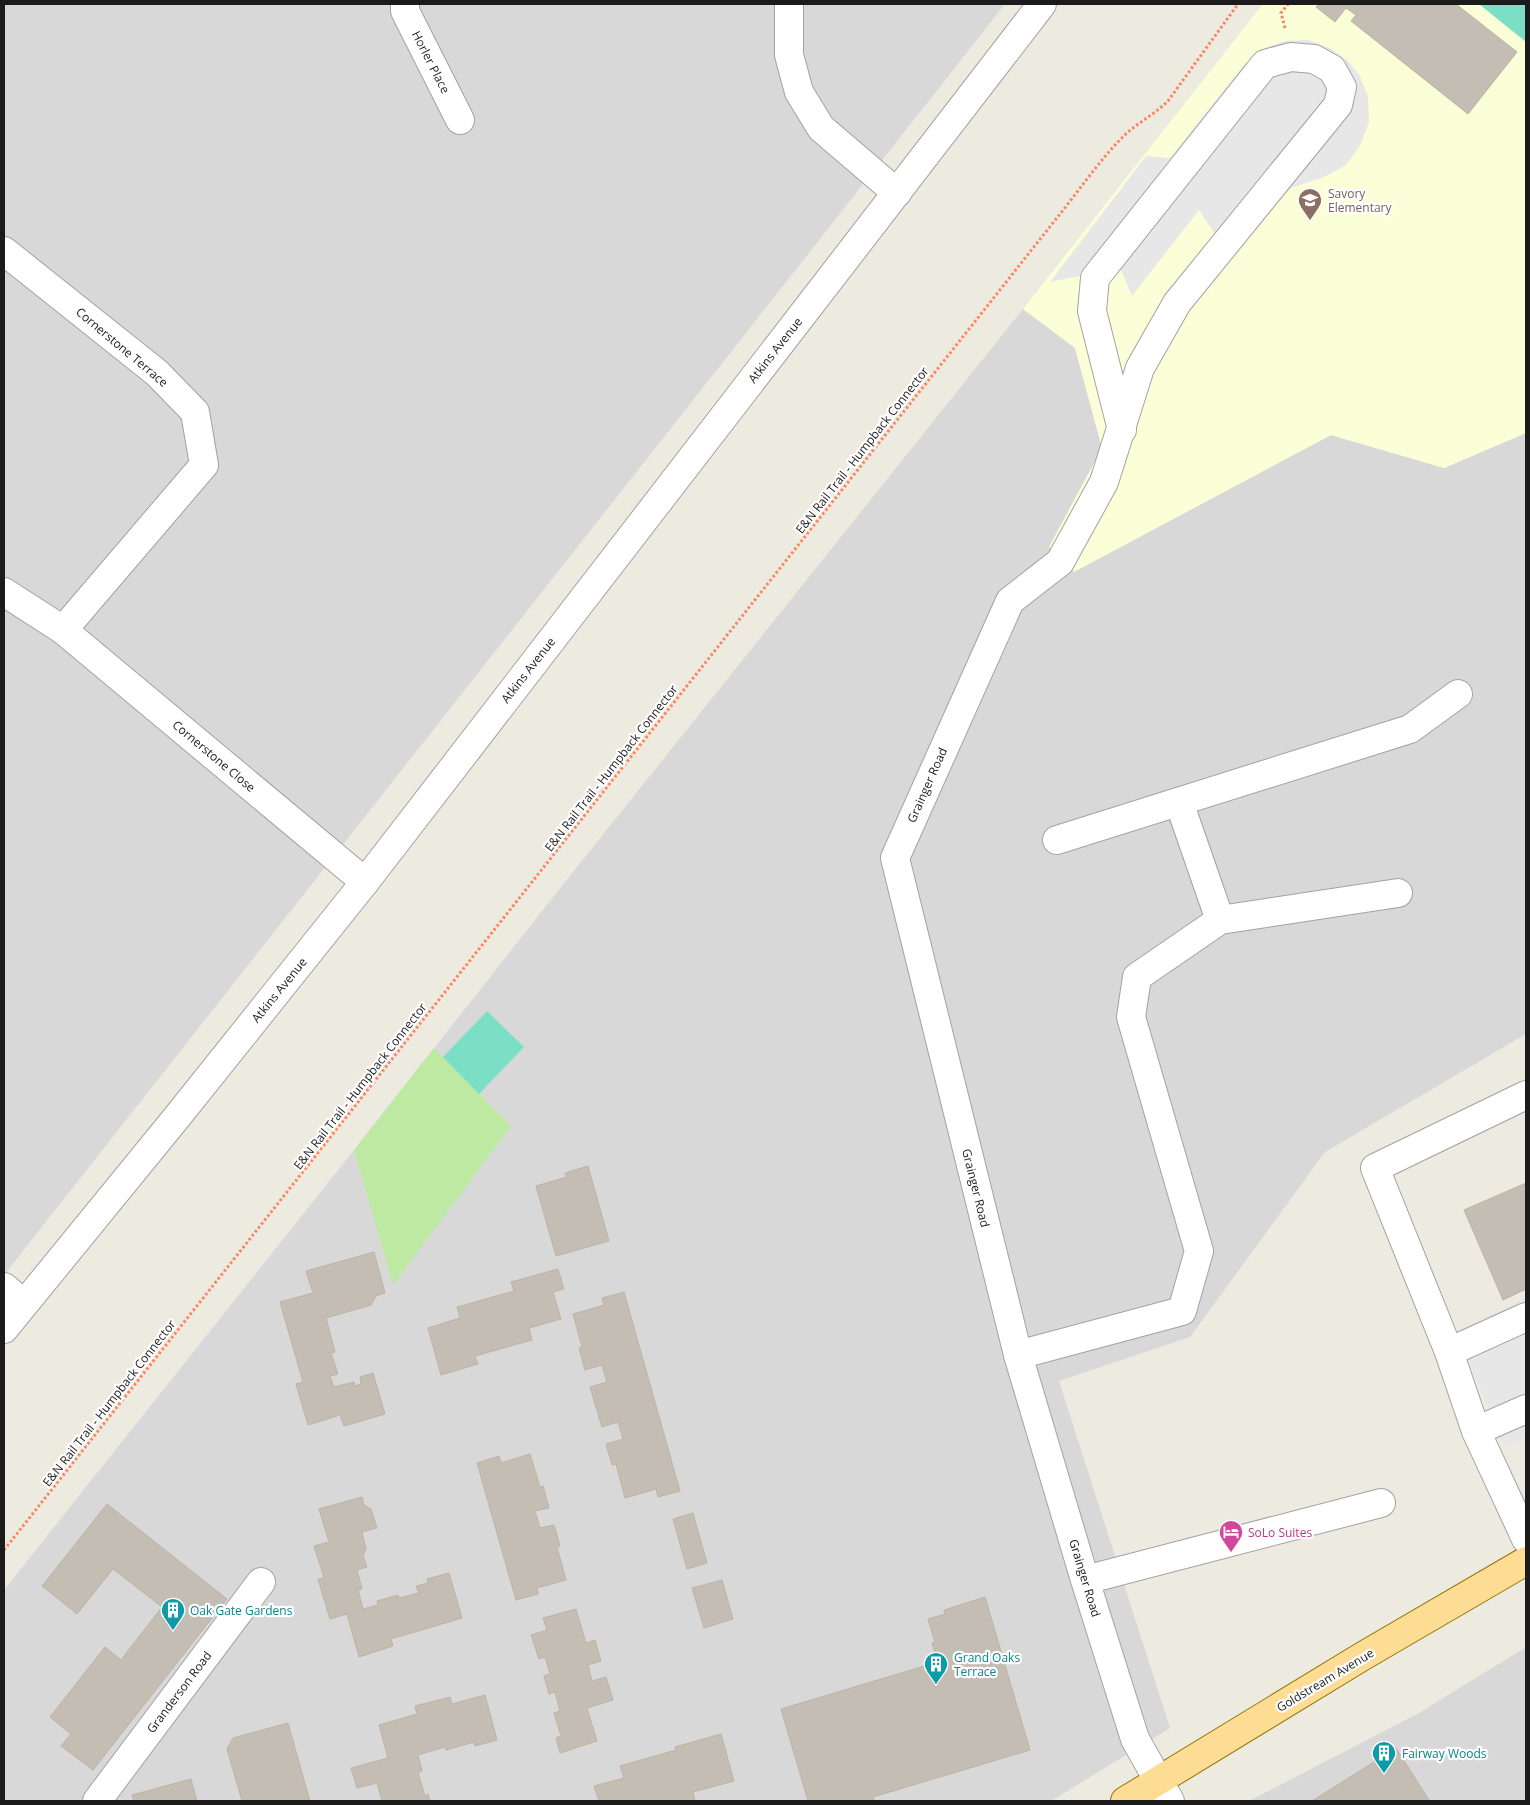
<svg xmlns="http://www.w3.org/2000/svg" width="1530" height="1805" viewBox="0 0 1530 1805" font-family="'Open Sans',sans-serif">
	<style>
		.residential { fill: #d9d8d8 }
		.education { fill: #faffd7 }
		.grass { fill: #bde9a3 }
		.pitch { fill: #7bdfc5 }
		.parking { fill: #e7e7e7 }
		.building { fill: #c4bdb3; stroke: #bfb2a2 }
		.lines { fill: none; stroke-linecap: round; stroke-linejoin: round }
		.minor-casing { stroke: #a2a2a2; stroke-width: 30 }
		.major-casing { stroke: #927300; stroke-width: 30 }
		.path { stroke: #fc8561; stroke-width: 3; stroke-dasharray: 2.5 2.5; stroke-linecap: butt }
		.minor { stroke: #fff; stroke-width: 28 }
		.major { stroke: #fddd94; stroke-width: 28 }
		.labels { text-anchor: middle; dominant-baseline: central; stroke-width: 4.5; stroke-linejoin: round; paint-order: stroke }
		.street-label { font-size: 12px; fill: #1b1b1b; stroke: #fff }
		.education-label { font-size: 12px; fill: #785e54; stroke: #fff; text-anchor: start }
		.hotel-label { font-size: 12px; fill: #b23c85; stroke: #fff; text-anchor: start }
		.culture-label { font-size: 12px; fill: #0d838f; stroke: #fff; text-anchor: start }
	</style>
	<rect width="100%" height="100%" fill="#edeae0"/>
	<g class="residential">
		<polygon points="4,4 1005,4 4,1275"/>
		<polygon points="1023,309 1075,348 1102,448 1057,552 1074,571 1331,435 1444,468 1526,433 1526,1034 1325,1152 1190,1337 1059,1381 1170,1728 1051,1801 4,1801 4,1590 354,1150 546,906"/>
		<polygon points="1526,1647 1526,1801 1249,1801 1419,1713"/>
	</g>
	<polygon class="education" points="1263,4 1526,4 1526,433 1444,468 1331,435 1074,572 1065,560 1049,547 1102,448 1075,348 1023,309"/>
	<polygon class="grass" points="434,1048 511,1126 393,1285 354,1150"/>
	<g class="pitch">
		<polygon points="1479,4 1526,4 1526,42"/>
		<polygon points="487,1011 524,1047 479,1094 443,1057"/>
	</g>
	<g class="parking">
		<polygon points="1308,40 1330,48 1347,60 1360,76 1368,97 1369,122 1360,146 1346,165 1324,177 1291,188 1272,205 1230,257 1199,210 1132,296 1120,268 1050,282 1146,156 1170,158 1243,66 1263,49 1284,41"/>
		<polygon points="1526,1297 1526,1439 1505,1447 1456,1332"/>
	</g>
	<g class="building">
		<polygon points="1319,4 1456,4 1517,52 1468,114 1351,21 1356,15 1346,8 1335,22 1316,7"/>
		<polygon points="588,1166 609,1241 556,1256 536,1186 567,1177 565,1173"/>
		<polygon points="1526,1183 1526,1289 1503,1300 1464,1210"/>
		<polygon points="374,1252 385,1293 376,1296 371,1305 326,1318 335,1352 331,1353 338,1374 330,1376 334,1387 354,1382 355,1386 361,1384 360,1377 373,1373 385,1414 344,1426 340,1415 308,1425 296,1384 303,1382 280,1302 313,1293 306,1271"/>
		<polygon points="558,1269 564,1289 553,1292 561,1319 529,1328 532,1340 475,1356 478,1364 441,1375 428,1328 460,1318 457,1307 514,1291 511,1282"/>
		<polygon points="624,1292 680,1491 658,1497 656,1489 625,1498 616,1464 612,1465 606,1444 623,1439 618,1422 602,1427 590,1387 607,1382 602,1365 585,1370 579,1348 582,1347 573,1314 604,1305 602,1298"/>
		<polygon points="530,1454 540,1487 543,1486 549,1508 535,1511 540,1528 554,1525 560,1546 557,1547 566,1580 537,1588 538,1594 516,1600 477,1463 499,1456 501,1463"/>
		<polygon points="362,1497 364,1505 371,1509 377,1528 362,1532 366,1549 363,1555 367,1567 357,1570 362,1589 358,1590 363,1609 378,1605 377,1601 398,1595 399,1598 419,1593 416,1586 428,1583 427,1579 449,1573 462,1618 391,1639 393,1646 359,1657 347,1614 330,1619 318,1579 324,1578 314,1546 329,1542 319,1509"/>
		<polygon points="107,1504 227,1599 93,1770 61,1746 71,1734 50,1717 105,1647 121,1660 162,1607 113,1569 77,1614 42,1586"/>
		<polygon points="693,1513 707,1563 687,1569 673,1519"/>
		<polygon points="722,1580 733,1619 704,1628 692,1588"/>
		<polygon points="985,1597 1030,1750 873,1797 874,1801 808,1801 781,1709 941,1661 940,1658 937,1659 932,1643 935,1642 928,1619 945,1614 944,1610"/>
		<polygon points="576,1609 586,1643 595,1640 601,1661 588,1665 592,1681 606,1677 613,1700 587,1708 597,1741 560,1753 556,1738 561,1736 554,1713 560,1711 555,1692 549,1694 544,1676 550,1674 545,1657 539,1659 531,1635 547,1630 543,1618"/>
		<polygon points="485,1695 497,1740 475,1746 474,1742 446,1750 445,1747 418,1755 422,1771 418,1773 425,1796 428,1794 430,1801 382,1801 377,1783 357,1788 351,1768 388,1758 379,1725 417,1714 415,1706 450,1697 452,1704"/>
		<polygon points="288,1723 310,1801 242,1801 227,1749 233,1738"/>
		<polygon points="721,1734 734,1781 693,1792 695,1801 597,1801 599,1801 594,1786 624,1778 620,1766 676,1750 675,1747"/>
		<polygon points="1396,1748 1429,1800 1426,1801 1312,1801"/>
		<polygon points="191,1779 197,1801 134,1801 132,1795"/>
	</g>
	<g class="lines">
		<g class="minor-casing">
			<g id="minor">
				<polyline points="405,4 405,11 460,120"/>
				<polyline points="789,4 789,55 799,92 821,128 897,193"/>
				<polyline points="4,251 157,373 195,412 204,465 63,630 4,592"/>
				<polyline points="1122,430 1092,311 1095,278 1265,64 1291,57 1314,59 1332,69 1342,87 1338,105 1177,303 1140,368 1104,482 1060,562 1010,601 895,858 1018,1355 1085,1580 1135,1739 1170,1801"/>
				<polyline points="63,630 365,882"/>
				<polyline points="1179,802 1220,920"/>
				<polyline points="1057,840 1410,729 1458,694"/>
				<polyline points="1526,1095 1375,1168 1449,1352 1476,1431 1526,1539"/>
				<polyline points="4,1287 24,1304"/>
				<polyline points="4,1329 177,1117 365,882 1042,4"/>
				<polyline points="1449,1352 1526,1317"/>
				<polyline points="1018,1355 1182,1311 1199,1251 1131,1017 1137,977 1220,920 1398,893"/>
				<polyline points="1476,1431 1526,1409"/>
				<polyline points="1085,1580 1381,1503"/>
				<polyline points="97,1801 261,1582"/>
			</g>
		</g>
		<g class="major-casing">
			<polyline id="major" points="1125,1801 1363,1656 1526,1561"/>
		</g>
		<g class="path">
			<polyline points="1285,28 1281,13 1288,4"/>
			<path d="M4,1550L1056,219C1079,191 1102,156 1128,132C1141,121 1156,113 1168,101L1238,4"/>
		</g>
		<use href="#minor" class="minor"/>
		<use href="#major" class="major"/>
	</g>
	<defs>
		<g id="school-pin" transform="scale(1.25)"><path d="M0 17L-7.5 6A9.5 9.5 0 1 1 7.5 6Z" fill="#8d6e63" stroke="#fff"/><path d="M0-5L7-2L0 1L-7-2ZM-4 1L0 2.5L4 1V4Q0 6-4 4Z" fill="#fff"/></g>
		<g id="hotel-pin" transform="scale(1.25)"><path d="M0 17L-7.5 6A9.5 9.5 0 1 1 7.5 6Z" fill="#d1479c" stroke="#fff"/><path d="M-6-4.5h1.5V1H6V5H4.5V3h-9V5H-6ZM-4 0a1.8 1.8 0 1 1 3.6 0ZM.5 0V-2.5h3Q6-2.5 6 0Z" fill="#fff"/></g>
		<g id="building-pin" transform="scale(1.25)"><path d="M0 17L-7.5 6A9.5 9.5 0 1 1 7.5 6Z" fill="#0f9aa8" stroke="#fff"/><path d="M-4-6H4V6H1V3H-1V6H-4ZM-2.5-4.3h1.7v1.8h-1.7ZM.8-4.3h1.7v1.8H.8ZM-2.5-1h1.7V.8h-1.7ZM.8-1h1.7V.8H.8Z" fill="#fff"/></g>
	</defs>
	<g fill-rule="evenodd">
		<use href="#school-pin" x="1310" y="200"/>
		<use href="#hotel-pin" x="1231" y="1532"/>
		<use href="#building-pin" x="173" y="1610"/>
		<use href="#building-pin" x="936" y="1664"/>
		<use href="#building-pin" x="1384" y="1753"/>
	</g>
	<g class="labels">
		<g class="street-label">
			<text transform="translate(431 62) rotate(63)">Horler Place</text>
			<text transform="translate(122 347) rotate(40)">Cornerstone Terrace</text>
			<text transform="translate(775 350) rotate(-52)">Atkins Avenue</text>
			<text transform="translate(862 450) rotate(-52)">E&amp;N Rail Trail - Humpback Connector</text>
			<text transform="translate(528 670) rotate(-52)">Atkins Avenue</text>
			<text transform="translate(214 756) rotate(40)">Cornerstone Close</text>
			<text transform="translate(611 768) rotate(-52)">E&amp;N Rail Trail - Humpback Connector</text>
			<text transform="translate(927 785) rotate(-66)">Grainger Road</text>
			<text transform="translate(279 990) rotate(-51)">Atkins Avenue</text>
			<text transform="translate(360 1086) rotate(-52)">E&amp;N Rail Trail - Humpback Connector</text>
			<text transform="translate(976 1188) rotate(76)">Grainger Road</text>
			<text transform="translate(109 1403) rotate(-52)">E&amp;N Rail Trail - Humpback Connector</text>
			<text transform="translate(1085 1578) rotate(73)">Grainger Road</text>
			<text transform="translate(1325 1680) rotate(-31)">Goldstream Avenue</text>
			<text transform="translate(179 1692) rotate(-53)">Granderson Road</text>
		</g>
		<g class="education-label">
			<text x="1328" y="193">Savory<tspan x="1328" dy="14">Elementary</tspan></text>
		</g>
		<g class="hotel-label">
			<text x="1248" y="1532">SoLo Suites</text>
		</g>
		<g class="culture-label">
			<text x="190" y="1610">Oak Gate Gardens</text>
			<text x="954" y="1657">Grand Oaks<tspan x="954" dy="14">Terrace</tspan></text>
			<text x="1402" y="1753">Fairway Woods</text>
		</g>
	</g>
	<rect width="1530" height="1805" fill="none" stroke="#1b1b1b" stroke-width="10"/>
</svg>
